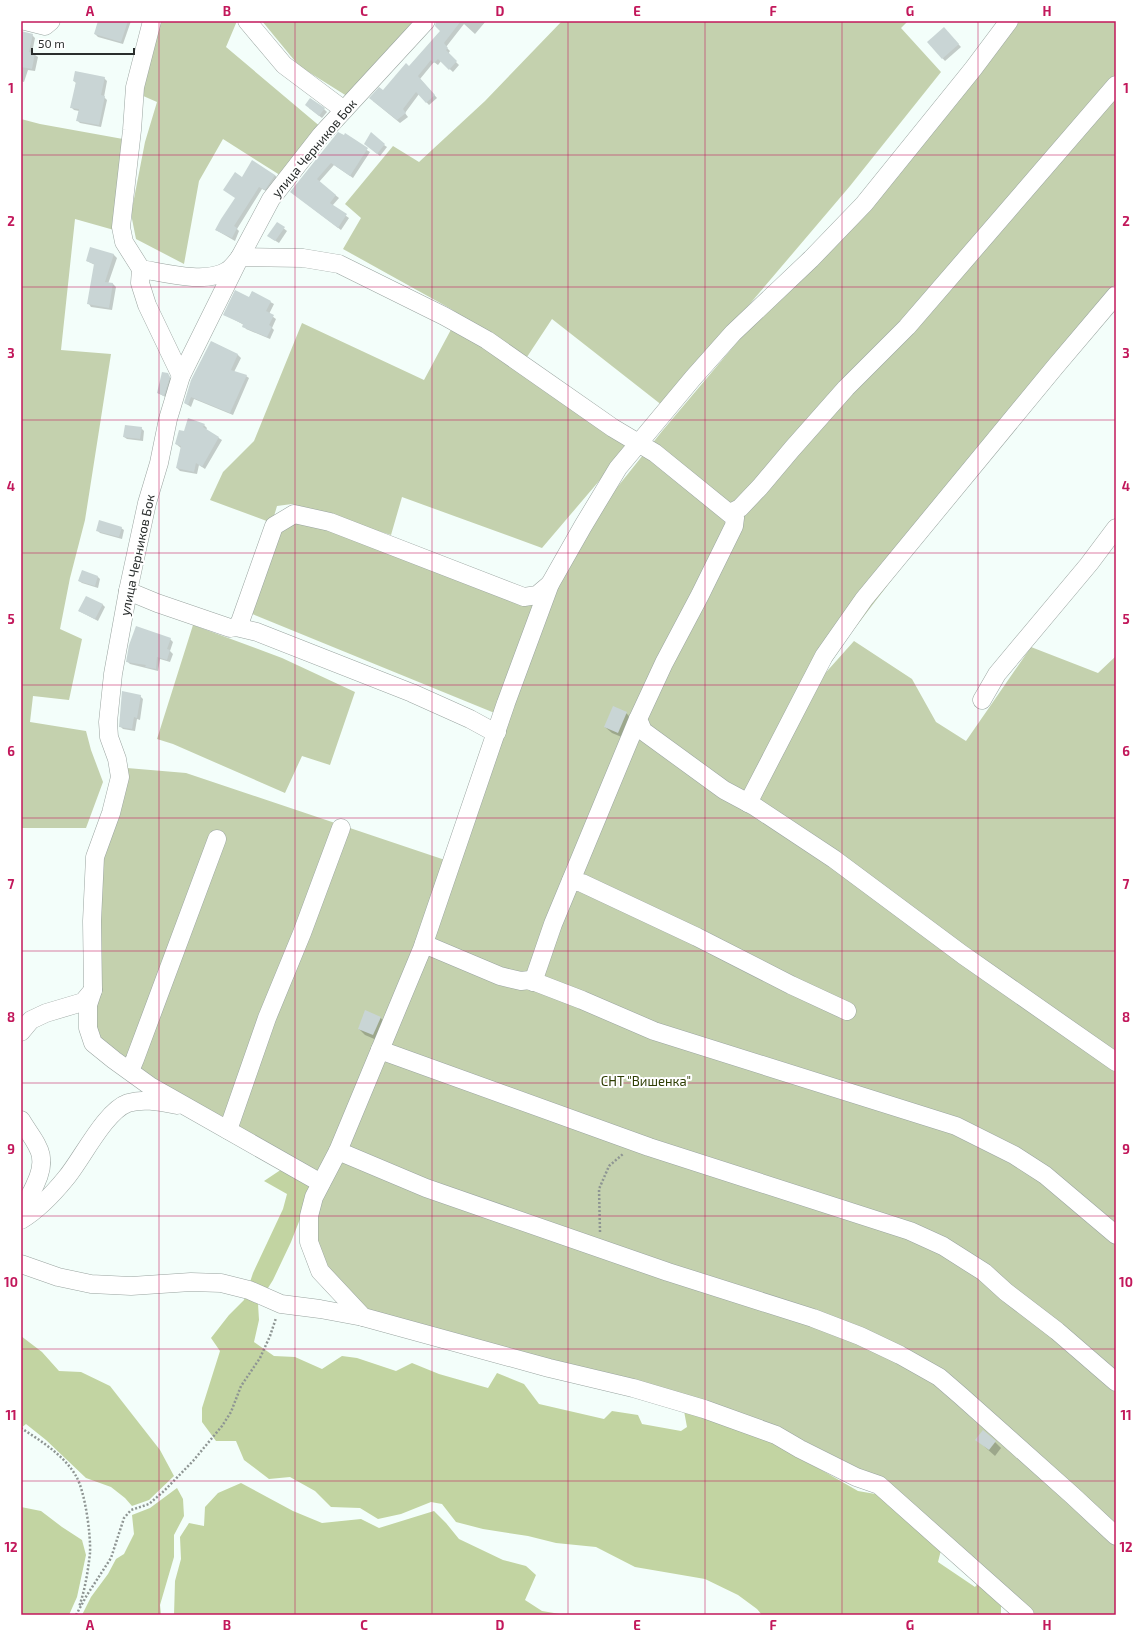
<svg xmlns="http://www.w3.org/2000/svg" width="1137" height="1636" viewBox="0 0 1137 1636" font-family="'Exo 2',sans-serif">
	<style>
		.green { fill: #c4d1ae }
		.forest { fill: #c2d4a2 }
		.shadow { fill: #0003 }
		.building { fill: #c9d5d5 }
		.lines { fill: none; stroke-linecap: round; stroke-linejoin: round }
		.minor-casing { stroke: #9aa4a0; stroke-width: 19 }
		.path { stroke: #8e9593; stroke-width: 2.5; stroke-dasharray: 2 2; stroke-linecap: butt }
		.minor { stroke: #fff; stroke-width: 18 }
		.grid { fill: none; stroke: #c2185b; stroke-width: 1; stroke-opacity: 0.55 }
		.labels { text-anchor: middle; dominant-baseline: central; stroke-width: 4; stroke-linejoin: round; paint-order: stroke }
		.street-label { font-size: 13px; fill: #2a2e2d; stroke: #fff }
		.park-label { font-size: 13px; fill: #2e3d03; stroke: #fff }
		.neatline { fill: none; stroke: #c2185b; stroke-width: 1.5 }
		.grid-label { font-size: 13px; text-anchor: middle; font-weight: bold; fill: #c2185b }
	</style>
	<rect width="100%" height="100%" fill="#f3fefa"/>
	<g class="green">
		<polygon points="156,21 237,21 226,47 322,128 283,177 223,139 199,181 184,264 136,239 131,214 145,142 157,102 141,95"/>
		<polygon points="262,21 418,21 350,98 299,66"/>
		<polygon points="562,21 908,21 901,28 941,72 850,186 663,406 552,319 525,360 451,309 343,249 361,218 345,204 393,146 419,162 485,101"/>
		<polygon points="1017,21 1116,21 1116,307 900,569 848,637 820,679 854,641 912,679 936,722 966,741 1031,647 1098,673 1116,656 1116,1615 1032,1615 882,1482 775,1431 369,1314 325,1271 314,1243 314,1212 325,1182 198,1109 107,1046 96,1031 94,1005 101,857 127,768 186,773 448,861 497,714 250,613 287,508 345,523 523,592 535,590 663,430 755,321"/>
		<polygon points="21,119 40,124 123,139 114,230 75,219 61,350 111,354 85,520 70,578 60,629 82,639 69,700 33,696 30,722 86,731 91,750 103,782 86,828 21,828"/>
		<polygon points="302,323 424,380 454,324 628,447 542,548 402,497 391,535 292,504 277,506 272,523 210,500 223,472 254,441"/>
		<polygon points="193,625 282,658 355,692 330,765 302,756 285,793 173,744 157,739"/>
	</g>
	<g class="forest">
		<polygon points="282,1169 310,1186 304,1209 291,1242 273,1280 258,1304 259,1320 254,1342 274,1356 295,1357 322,1369 342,1356 357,1358 396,1371 412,1363 439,1374 488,1388 497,1373 524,1384 539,1404 604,1419 612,1411 638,1415 642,1424 681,1431 687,1427 684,1411 764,1437 858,1491 881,1495 941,1550 938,1562 975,1587 980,1581 1001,1599 1001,1615 762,1615 757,1609 738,1595 705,1579 635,1567 596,1547 556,1543 528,1536 483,1529 456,1522 442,1504 431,1502 401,1514 378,1519 360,1508 331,1507 315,1491 290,1477 269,1479 244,1460 236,1441 216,1441 202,1422 202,1408 220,1351 211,1338 229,1315 244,1300 253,1273 283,1209 287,1194 264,1181"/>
		<polygon points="21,1336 42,1352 59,1371 81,1372 110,1386 160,1450 174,1476 149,1500 132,1506 125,1498 111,1487 86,1478 46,1440 26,1424 21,1428"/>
		<polygon points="241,1483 293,1511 322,1523 361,1519 379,1528 434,1511 446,1523 459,1539 503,1560 526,1566 536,1575 525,1600 542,1611 566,1615 174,1615 175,1581 181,1559 180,1537 189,1523 204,1526 205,1507 218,1493"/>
		<polygon points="177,1488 183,1499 184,1516 174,1535 174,1557 160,1605 161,1615 82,1615 91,1597 108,1574 116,1559 124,1554 134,1534 132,1515 150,1508"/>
		<polygon points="21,1507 41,1511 62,1527 82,1540 86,1555 77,1597 69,1615 21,1615"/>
	</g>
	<g class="shadow">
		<polygon points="99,21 131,21 123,44 98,37 95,34"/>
		<polygon points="444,21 486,21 475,34 464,24 446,47 450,51 448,54 459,65 453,72 441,61 438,65 434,62 420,79 437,98 429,105 419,94 405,113 408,117 400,123 373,101 409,67 441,31"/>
		<polygon points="946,31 961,47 945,61 928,42"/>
		<polygon points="21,32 32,35 35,38 32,53 38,57 35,71 28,70 24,82 21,81"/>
		<polygon points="104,78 107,81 104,97 107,100 101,127 80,123 77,120 79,111 74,110 72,108 76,83 74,81"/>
		<polygon points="309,108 324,109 327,112 322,118"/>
		<polygon points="339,133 370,152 353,178 334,165 319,182 339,198 332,206 349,218 341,230 291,192"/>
		<polygon points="384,145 387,147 380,156 368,146"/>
		<polygon points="275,175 277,178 268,192 262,189 237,229 239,231 235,241 216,230 236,198 242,178"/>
		<polygon points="277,223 287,231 279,243 271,238"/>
		<polygon points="91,248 114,255 117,258 108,284 113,284 116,287 112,310 91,307 89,304 95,265 87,261"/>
		<polygon points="252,292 274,304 269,314 276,319 272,328 274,330 270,339 246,329 244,325 224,314 249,298"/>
		<polygon points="212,342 238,355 241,358 234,372 246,376 249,378 233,415 194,399 191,407 185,403"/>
		<polygon points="167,374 172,380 167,398 158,393"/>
		<polygon points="204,425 207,428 206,430 222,440 205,469 199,465 197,474 180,471 177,468 181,448 176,444 184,432"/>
		<polygon points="141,428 144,431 143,441 127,439 124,437"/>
		<polygon points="121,528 124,530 122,539 100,533 97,530"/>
		<polygon points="98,577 100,579 98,588 82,583 79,581"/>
		<polygon points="102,604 105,607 98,621 79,611"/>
		<polygon points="170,639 173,642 170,651 173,654 170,662 160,659 158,671 130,664 127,661"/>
		<polygon points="140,696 143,699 140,720 137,719 135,731 123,729 120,726"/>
		<polygon points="626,713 632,719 624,738 612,733 605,727"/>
		<polygon points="380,1017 386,1024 379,1041 365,1035 359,1029"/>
		<polygon points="977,1440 995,1442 1001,1448 995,1456"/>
	</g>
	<g class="building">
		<polygon points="98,21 128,21 121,42 94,34"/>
		<polygon points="436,21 461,21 444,43 448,48 446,50 457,61 449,70 438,59 434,63 431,60 418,76 435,95 426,103 416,92 403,109 406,113 397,120 369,98 379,87 383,90 406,63 409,66 440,31 435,26"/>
		<polygon points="944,27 959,44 942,59 927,42"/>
		<polygon points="21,31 33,34 29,52 35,53 32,69 21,67"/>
		<polygon points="75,71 105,77 101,95 105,96 99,125 76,121 79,109 70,108 76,82 73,81"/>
		<polygon points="310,98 325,108 319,116 305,105"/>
		<polygon points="338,132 344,135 345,133 368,148 350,176 331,163 317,179 336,195 330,203 347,214 338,228 290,192"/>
		<polygon points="371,132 385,144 377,154 364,144"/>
		<polygon points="252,160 275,175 265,190 259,187 234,226 237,228 232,238 215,230 221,219 235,198 223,190 235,172 242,177"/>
		<polygon points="277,222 285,227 275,241 267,236"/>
		<polygon points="90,247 114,254 105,282 113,283 109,308 87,304 94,264 86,261"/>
		<polygon points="235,290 249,297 252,291 271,301 266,311 274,315 269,325 272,327 267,337 242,327 243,324 223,315"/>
		<polygon points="211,341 238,354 231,370 247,375 230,413 191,397 188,405 184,403 191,380"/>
		<polygon points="162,372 168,373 170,377 164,396 157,393"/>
		<polygon points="188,418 205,424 203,427 219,437 202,467 196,463 194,472 176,468 181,446 175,444 179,430 184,431"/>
		<polygon points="125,425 142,427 140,439 123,437"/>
		<polygon points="99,520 122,527 119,537 96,531"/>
		<polygon points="82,570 98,576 95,586 78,581"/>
		<polygon points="86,596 103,604 95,619 78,611"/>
		<polygon points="136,626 171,638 167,649 170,650 167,660 157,657 156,669 145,667 146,665 126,662 129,645"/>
		<polygon points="122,691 141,695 137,718 134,717 132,729 119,727"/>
		<polygon points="613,706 627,712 618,733 604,727"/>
		<polygon points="365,1010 381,1017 373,1035 358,1029"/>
		<polygon points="983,1430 996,1441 989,1450 975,1440"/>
	</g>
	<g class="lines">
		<g class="minor-casing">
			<g id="minor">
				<polyline points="25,21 45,26 51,21"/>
				<polyline points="152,21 135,87 132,130 121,227 124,242 141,269 140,283 147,305 181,376"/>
				<polyline points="247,21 284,65 344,110"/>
				<polyline points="1009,21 973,69 864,204 811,259 733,333 693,378 618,468 583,526 550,584 506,703 422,949 338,1151 314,1197 309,1216 309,1242 320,1271 363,1317 549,1368 633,1388 704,1409 776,1435 800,1449 856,1477 879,1485 1025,1615"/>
				<path d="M141,269C165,273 206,284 227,271C233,267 236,262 240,257L303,258L339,264L444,316L487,340L613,428L655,453L735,518L734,526L700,595L664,663L638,719L643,731L724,790L754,806L834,859L963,955L1116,1062"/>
				<polyline points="730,513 740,508 760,487 792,449 846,388 907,327 1116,85"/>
				<polyline points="128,591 157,603 230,628 236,627 240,622 274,526 294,514 330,522 524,597 537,595 550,584"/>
				<polyline points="236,627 257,632 412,693 470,719 492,731 497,732"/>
				<polyline points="982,700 997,674 1089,564 1116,528"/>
				<polyline points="748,803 824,656 864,599 1055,367 1116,295"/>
				<polyline points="571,881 582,883 697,937 791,985 847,1011"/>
				<polyline points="424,944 500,976 521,981 530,980 582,1000 654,1031 956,1126 1014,1155 1045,1175 1116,1235"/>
				<polyline points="533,982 553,924 638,719"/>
				<polyline points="21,1032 31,1020 46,1013 83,1002 93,990"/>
				<polyline points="380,1050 649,1147 910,1231 943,1246 984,1272 1006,1292 1057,1331 1116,1382"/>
				<polyline points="130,1071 135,1059 217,839"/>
				<path d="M21,1120C36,1145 50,1154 35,1185C32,1192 27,1201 21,1206"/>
				<polyline points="228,1130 267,1018 302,933 341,828"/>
				<polyline points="338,1151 426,1188 668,1272 813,1318 860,1336 900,1355 939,1377 961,1396 1072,1495 1116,1536"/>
				<polyline points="321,1183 150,1086 114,1060 93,1043 88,1028 88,1005 93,990 92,921 95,857 111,813 120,777 117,759 109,737 108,722 113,674 128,591 147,503 159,463 168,419 181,376 240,257 271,199 321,135 426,21"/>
				<path d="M21,1220C39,1209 53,1194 66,1178C82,1159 105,1111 128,1103C144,1098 161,1102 177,1105"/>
				<polyline points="21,1264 58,1277 91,1284 131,1286 191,1282 221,1283 249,1290 281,1304 320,1309 363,1317"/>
			</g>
		</g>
		<g class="path">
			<polyline points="600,1232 599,1189 609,1166 623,1154"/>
			<path d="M21,1428C41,1441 64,1455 76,1476C85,1491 91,1535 90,1553C88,1571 85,1590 79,1607"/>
			<polyline points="76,1615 87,1595 111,1558 124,1518 131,1510 149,1504 164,1491 193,1461 222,1426 231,1412 241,1386 260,1358 270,1336 276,1318"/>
		</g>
		<use href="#minor" class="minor"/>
	</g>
	<path class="grid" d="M159,21V1615M295,21V1615M432,21V1615M568,21V1615M705,21V1615M842,21V1615M978,21V1615M21,155H1116M21,287H1116M21,420H1116M21,553H1116M21,685H1116M21,818H1116M21,951H1116M21,1083H1116M21,1216H1116M21,1349H1116M21,1481H1116"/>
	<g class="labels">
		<g class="street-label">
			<text transform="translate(314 148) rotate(-50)">улица Черников Бок</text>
			<text transform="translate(137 555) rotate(-78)">улица Черников Бок</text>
		</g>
		<g class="park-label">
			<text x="646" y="1081">СНТ "Вишенка"</text>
		</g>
	</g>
	<rect width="1137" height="1636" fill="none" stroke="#ffffff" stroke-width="44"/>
	<path d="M32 48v6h102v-6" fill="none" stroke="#2a2e2d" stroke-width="2"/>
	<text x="38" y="48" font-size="12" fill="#2a2e2d" stroke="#ffffff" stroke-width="3" paint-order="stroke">50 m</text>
	<rect x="22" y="22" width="1093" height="1592" class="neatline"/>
	<g class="grid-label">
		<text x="90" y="16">A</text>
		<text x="227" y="16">B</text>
		<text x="364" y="16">C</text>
		<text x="500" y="16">D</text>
		<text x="637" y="16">E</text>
		<text x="773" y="16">F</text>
		<text x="910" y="16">G</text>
		<text x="1047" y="16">H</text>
		<text x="11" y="93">1</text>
		<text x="1126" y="93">1</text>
		<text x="11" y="226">2</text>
		<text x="1126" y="226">2</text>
		<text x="11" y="358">3</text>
		<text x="1126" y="358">3</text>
		<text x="11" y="491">4</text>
		<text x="1126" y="491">4</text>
		<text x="11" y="624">5</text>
		<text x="1126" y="624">5</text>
		<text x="11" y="756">6</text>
		<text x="1126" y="756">6</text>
		<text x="11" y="889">7</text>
		<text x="1126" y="889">7</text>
		<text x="11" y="1022">8</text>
		<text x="1126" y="1022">8</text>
		<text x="11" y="1154">9</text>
		<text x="1126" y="1154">9</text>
		<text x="11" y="1287">10</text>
		<text x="1126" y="1287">10</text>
		<text x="11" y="1420">11</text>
		<text x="1126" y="1420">11</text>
		<text x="11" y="1552">12</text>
		<text x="1126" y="1552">12</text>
		<text x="90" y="1630">A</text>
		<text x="227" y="1630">B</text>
		<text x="364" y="1630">C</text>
		<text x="500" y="1630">D</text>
		<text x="637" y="1630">E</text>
		<text x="773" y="1630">F</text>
		<text x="910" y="1630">G</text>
		<text x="1047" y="1630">H</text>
	</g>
</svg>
